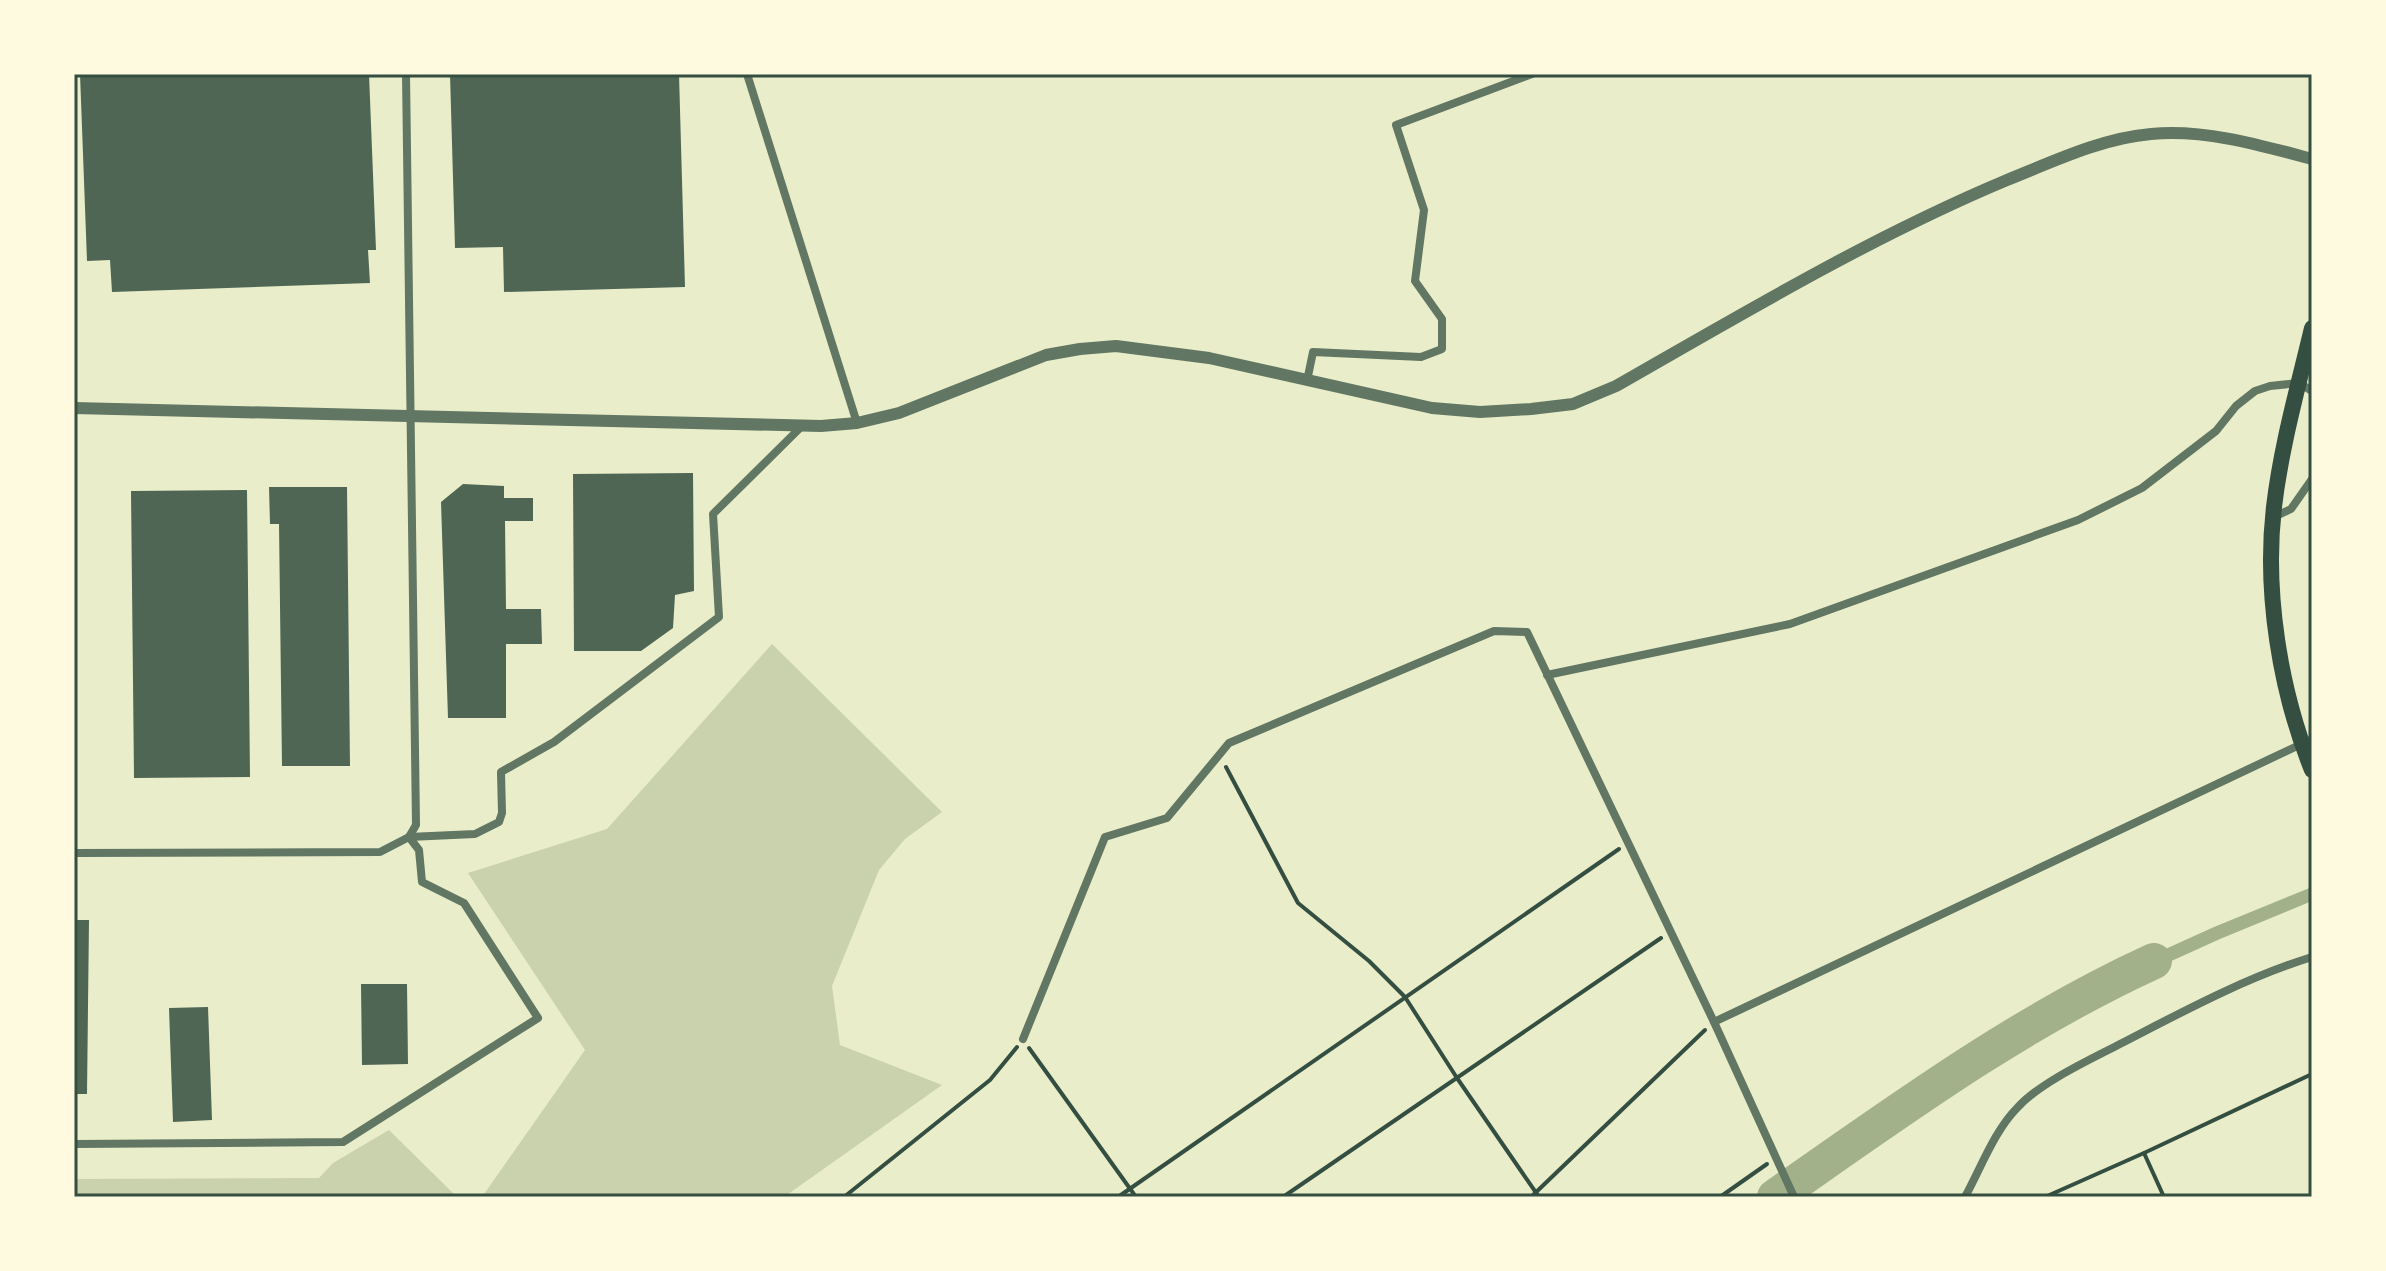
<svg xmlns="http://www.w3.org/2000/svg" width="2386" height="1271" viewBox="0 0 2386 1271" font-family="'IBM Plex Serif',serif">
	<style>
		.green { fill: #cad2ad }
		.water { fill: #a3b18a }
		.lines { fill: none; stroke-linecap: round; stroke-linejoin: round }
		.river { stroke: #a3b18a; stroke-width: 36 }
		.building { fill: #4f6655 }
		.path { stroke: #344e41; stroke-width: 4 }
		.minor { stroke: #617663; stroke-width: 8 }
		.tertiary { stroke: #617663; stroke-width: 12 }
		.trunk { stroke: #344e41; stroke-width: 16 }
		.neatline { fill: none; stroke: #344e41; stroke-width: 3 }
	</style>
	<rect width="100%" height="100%" fill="#e9edc9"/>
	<g class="green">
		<polygon points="772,644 942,812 905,839 879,870 832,986 840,1045 942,1085 784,1197 482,1197 585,1050 468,873 607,829"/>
		<polygon points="389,1130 457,1197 74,1197 74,1179 319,1178 333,1163"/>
	</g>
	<polygon class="water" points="2312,887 2312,901 2220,939 2114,987 2108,975 2214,927"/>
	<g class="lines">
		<path class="river" d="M1775,1197C1897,1112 2018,1023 2154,961"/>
	</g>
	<g class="building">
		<polygon points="80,74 369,74 376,250 368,250 370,283 112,292 110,260 87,261"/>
		<polygon points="450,74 679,74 685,287 504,292 503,247 455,248"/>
		<polygon points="693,473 694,591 675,595 673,628 641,651 574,651 573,474"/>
		<polygon points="463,484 504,486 504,498 533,498 533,521 505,521 506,609 541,609 542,644 506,644 506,718 448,718 441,502"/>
		<polygon points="269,487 347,487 350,766 282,766 279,524 270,524"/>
		<polygon points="247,490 250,777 134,778 131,491"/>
		<polygon points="74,920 89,920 87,1094 74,1094"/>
		<polygon points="361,984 407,984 408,1064 362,1065"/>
		<polygon points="208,1007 212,1120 173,1122 169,1008"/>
	</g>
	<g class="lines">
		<g class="path">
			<polyline points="1226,767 1298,903 1369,961 1405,997 1457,1078 1539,1197"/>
			<polyline points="1029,1048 1136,1197"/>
			<polyline points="2144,1153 2164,1197"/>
			<polyline points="844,1197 990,1080 1017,1047"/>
			<polyline points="1118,1197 1619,849"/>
			<polyline points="1283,1197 1661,938"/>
			<polyline points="1531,1197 1705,1030"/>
			<polyline points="1720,1197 1767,1164"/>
			<polyline points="2045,1197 2144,1153 2312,1074"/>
		</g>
		<g class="minor">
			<polyline points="406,74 416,825 409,837"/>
			<polyline points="747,74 857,423"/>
			<polyline points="1307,381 1313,352 1421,357 1442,349 1442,319 1415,281 1424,210 1396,125 1532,74"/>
			<polyline points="2274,517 2291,509 2312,479"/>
			<polyline points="1547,675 1790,624 2078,520 2142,488 2216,431 2236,406 2255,391 2270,386 2299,383 2312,391"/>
			<polyline points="74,853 380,852 409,837 475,834 499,822 502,813 501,772 554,742 719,617 713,514 802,426"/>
			<polyline points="1714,1022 2312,739"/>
			<polyline points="1023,1039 1105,837 1167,818 1229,743 1494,631 1527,632 1714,1022 1794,1197"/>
			<polyline points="74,1144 343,1142 538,1018 464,903 422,882 419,850 409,837"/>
			<path d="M1965,1197C1981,1168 1994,1131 2018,1107C2041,1082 2091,1059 2122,1043C2184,1011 2245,978 2312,957"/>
		</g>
		<path class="tertiary" d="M74,408L821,426L857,423L899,413L1046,355L1080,349L1116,346L1209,358L1432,408L1480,412L1531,409L1573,404L1616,386C1744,313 1871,237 2007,180C2052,162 2102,138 2151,134C2205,129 2260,145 2312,159"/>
		<path class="trunk" d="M2312,328C2298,387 2281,447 2274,507C2264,592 2280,691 2312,770"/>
	</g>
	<rect width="2386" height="1271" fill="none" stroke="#fefae0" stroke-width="152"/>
	<rect x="76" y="76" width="2234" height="1119" class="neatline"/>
</svg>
